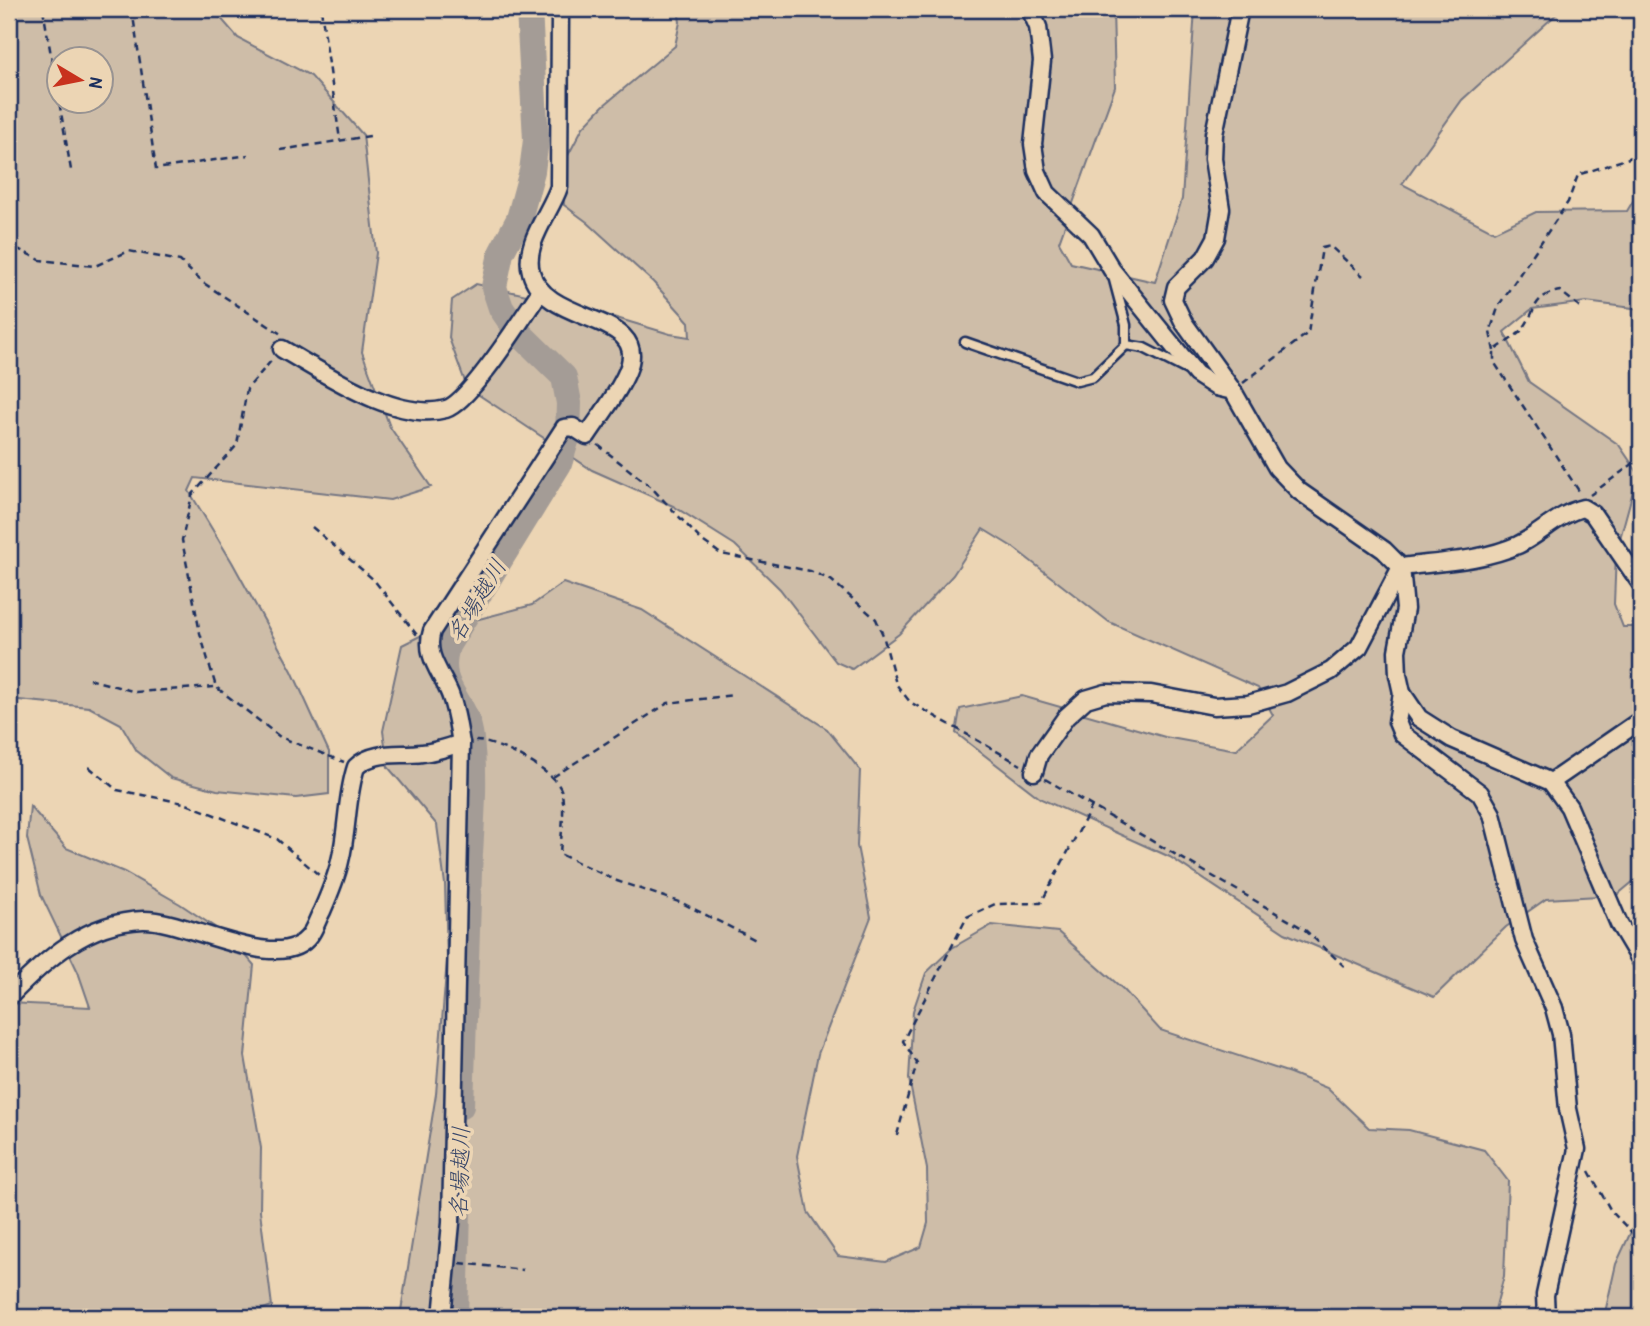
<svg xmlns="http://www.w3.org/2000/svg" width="1650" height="1326" viewBox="0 0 1650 1326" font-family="'Patrick Hand','Klee One',sans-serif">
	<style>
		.green { fill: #cebda8; stroke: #747683; stroke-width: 2; fill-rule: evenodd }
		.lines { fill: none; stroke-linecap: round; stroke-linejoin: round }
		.river { stroke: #a49c96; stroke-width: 26 }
		.service-casing { stroke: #1b2f5e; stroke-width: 13 }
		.minor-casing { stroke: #1b2f5e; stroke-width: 21 }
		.path { stroke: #1b2f5e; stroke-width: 2.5; stroke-dasharray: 7 5; stroke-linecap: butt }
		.service { stroke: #ecd5b4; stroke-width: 8 }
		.minor { stroke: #ecd5b4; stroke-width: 16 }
		.labels { text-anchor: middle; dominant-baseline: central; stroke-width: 7; stroke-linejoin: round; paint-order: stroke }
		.water-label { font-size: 23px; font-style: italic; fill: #364569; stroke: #ecd5b4 }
	</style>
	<rect width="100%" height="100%" fill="#ecd5b4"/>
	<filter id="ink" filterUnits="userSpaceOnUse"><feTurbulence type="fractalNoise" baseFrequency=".0143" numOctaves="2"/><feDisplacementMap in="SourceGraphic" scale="14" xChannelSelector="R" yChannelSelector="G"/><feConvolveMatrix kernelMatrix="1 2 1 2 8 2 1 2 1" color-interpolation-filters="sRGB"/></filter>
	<g filter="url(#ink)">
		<g class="green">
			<path d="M9,9H213L238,38L311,76L363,135L376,253L362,352L390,427L431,487L390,500L195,478L189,491L232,562L292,671L329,752V794L296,798L217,790L171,778L137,751L121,724L89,707L9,699ZM60,60H102V102H60Z"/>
			<polygon points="678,9 1113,9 1115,87 1059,242 1071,263 1155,282 1182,199 1195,9 1562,9 1462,100 1402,184 1494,232 1536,212 1627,211 1641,188 1641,309 1586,302 1532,309 1504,332 1529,382 1619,445 1638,473 1616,553 1614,604 1623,627 1641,627 1641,875 1617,895 1546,899 1506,927 1434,997 1285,933 1170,857 1041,799 956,733 960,709 1022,696 1165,737 1236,750 1273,715 1258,688 1109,622 1014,548 983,529 953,575 899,634 852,669 836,662 780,589 735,545 673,506 592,470 467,387 449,338 452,300 476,284 573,305 670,334 690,337 689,322 653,282 587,222 564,205 561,169 583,127 603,106 675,46 680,22"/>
			<polygon points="563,583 642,610 827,729 860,770 857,846 871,917 818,1054 797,1156 808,1212 838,1256 886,1262 921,1247 928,1223 927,1169 909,1079 913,1011 926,973 952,948 992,925 1058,932 1124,990 1160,1030 1290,1073 1327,1088 1369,1128 1409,1130 1484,1150 1508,1181 1504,1276 1493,1317 400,1317 436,1094 447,960 445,884 437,825 388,767 383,731 402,645 426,633 532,605"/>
			<path d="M30,806L66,848L124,872L180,904L231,938L254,965L245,1056L261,1148L260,1211L272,1306C234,1321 196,1317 155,1317C106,1317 58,1316 9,1313V1003L90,1007L78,972L41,895L27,838Z"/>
			<polygon points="1641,1210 1641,1317 1604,1317 1616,1264"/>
		</g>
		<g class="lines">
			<g class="river">
				<path d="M461,1106C464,1028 466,950 469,872C471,828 476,783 471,739C467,698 434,690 447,646L559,464L568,435L569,403L564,377L516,330L501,308L494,287L501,253L519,219L532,171L536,140L529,9"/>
				<polyline points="455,1317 458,1211"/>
			</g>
			<g class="service-casing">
				<g id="service">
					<polyline points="1114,280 1126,325 1126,345"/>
					<polyline points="965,342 1077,381 1093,377 1126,345 1144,348 1187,370"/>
				</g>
			</g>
			<g class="minor-casing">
				<g id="minor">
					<polyline points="1030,9 1038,27 1042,61 1033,144 1037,171 1047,193 1091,235 1112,270 1196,374 1216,387 1233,391"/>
					<polyline points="1240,9 1214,134 1213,159 1221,209 1216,238 1205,258 1176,287 1173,300 1184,323 1233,391 1277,468 1299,491 1384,550 1401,567 1405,609 1397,651 1398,675 1402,693 1419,718 1452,739 1551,782 1569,807 1619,924 1641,961"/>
					<path d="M282,349C323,372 396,423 446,409C470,402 524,315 540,292"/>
					<path d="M1401,567C1439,562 1482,561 1518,545C1541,534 1558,514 1583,508L1593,514L1641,584"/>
					<polyline points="1402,693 1397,722 1402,734 1480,793 1492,814 1524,940 1554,1008 1561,1034 1568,1109 1577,1149 1545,1295 1546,1317"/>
					<polyline points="1034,772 1039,755 1066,717 1086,699 1106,693 1151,694 1214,706 1248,704 1287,693 1331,671 1359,647 1401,567"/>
					<polyline points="1551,782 1641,720"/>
					<path d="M9,997C46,959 86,922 143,920C184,918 281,977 310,935C315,928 318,918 322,911C329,895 336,879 340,861C348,830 346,797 356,767C373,750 400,756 422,753C435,752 449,747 461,743"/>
					<path d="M442,1317L451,1223L461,743C458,727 456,709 450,694C441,672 424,655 432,631L564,428L573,427L587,436C600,416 618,394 627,372C653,311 545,327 531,272C523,243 551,212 559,187L560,9"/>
				</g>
			</g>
			<g class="path">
				<polyline points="43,9 71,170"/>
				<polyline points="132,9 156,169 248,155"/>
				<polyline points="321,9 340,140"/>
				<polyline points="280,150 370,136"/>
				<polyline points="16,248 40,260 95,266 129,251 180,261 202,282 281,334"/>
				<path d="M1580,307L1560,291C1531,296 1537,311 1522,330C1515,338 1502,344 1494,351V362L1581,494"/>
				<polyline points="1494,351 1490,332 1499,305 1568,202 1578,175 1641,154"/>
				<polyline points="271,361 247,389 237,445 192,495 182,540 200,633 216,687 280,737 344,762"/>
				<polyline points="1243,383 1308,333 1322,248 1330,246 1363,276"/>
				<polyline points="598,445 651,487 701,540 721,554 810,571 831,580 876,619 883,635 896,684 910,702 1021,765"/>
				<polyline points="1590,495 1641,458"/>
				<polyline points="312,527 374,580 417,635"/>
				<polyline points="89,679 136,692 216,687"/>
				<path d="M475,741C495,740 559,772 562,793C565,812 561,835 560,854L617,881L682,903L756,940"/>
				<polyline points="89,767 117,790 184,803 277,839 320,876"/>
				<polyline points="553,777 668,703 734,695"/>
				<polyline points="1045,779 1304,929 1344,966"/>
				<polyline points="897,1135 917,1063 903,1041 967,917 995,904 1041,903 1092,806"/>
				<polyline points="1589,1171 1611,1211 1641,1242"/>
				<polyline points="460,1263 523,1270"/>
			</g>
			<use href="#service" class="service"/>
			<use href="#minor" class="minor"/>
		</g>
	</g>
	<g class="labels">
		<g class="water-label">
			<text transform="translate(476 600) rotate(-59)">名場越川</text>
			<text transform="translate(459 1172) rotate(-88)">名場越川</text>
		</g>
	</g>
	<rect width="1650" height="1326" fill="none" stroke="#ecd5b4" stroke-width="35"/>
	<rect x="18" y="18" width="1615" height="1291" fill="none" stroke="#1b2f5e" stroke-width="2.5" filter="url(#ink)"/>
	<g transform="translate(80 80) rotate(100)"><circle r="33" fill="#ecd5b4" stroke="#989392" stroke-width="2"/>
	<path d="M0-5L12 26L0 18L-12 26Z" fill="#c8321e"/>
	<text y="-10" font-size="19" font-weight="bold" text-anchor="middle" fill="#1b2f5e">N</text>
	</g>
</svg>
